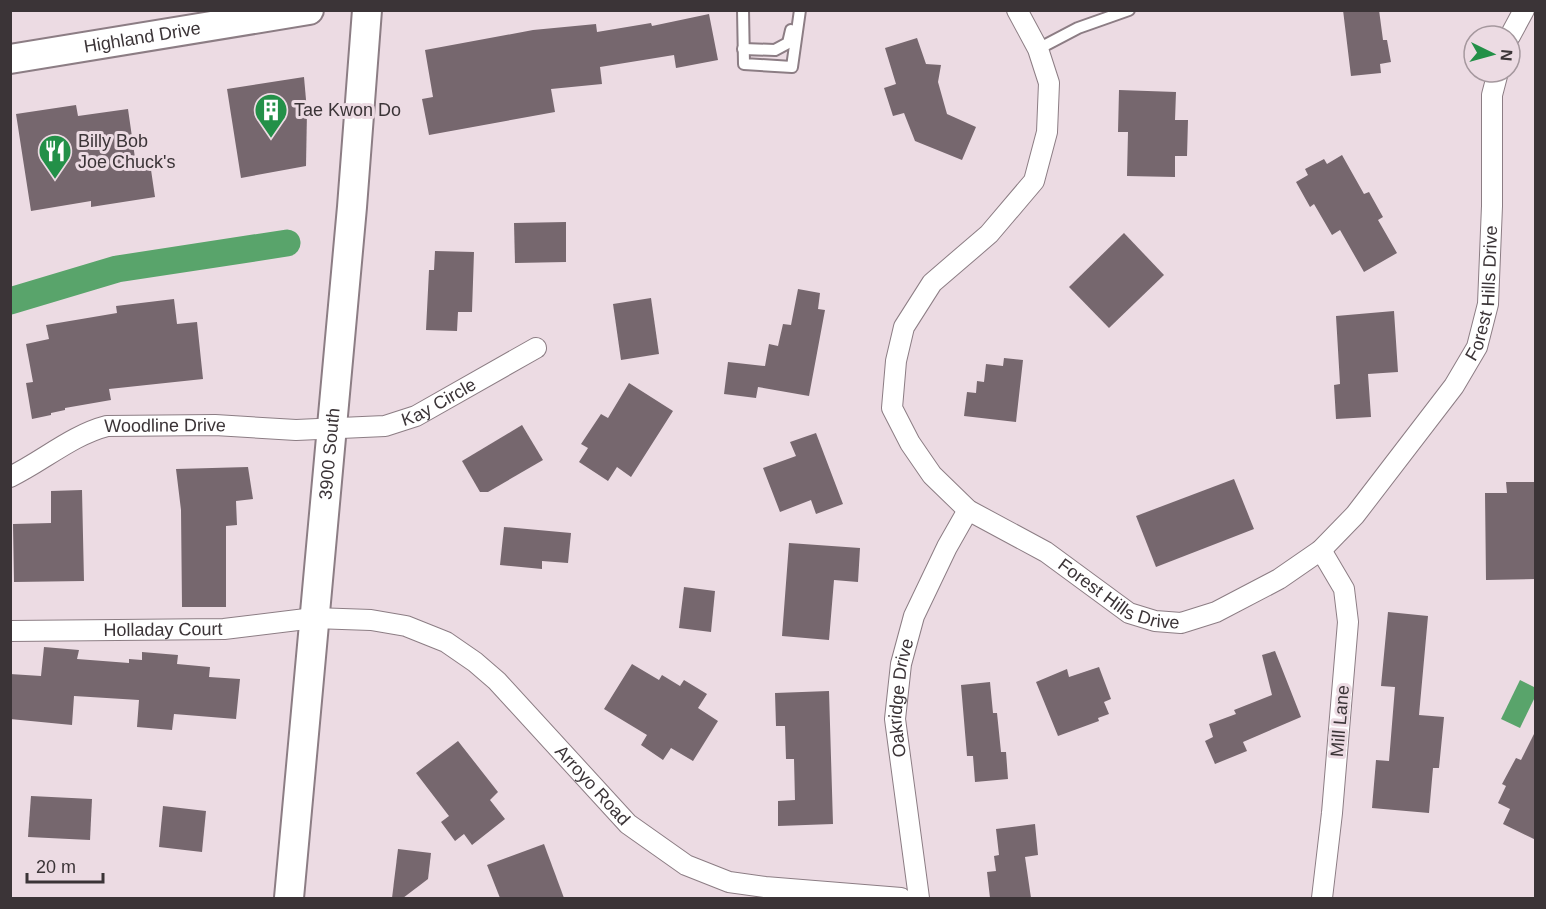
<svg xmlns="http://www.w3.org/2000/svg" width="1546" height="909" viewBox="0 0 1546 909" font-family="Helvetica,sans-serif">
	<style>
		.water { fill: #59a46b }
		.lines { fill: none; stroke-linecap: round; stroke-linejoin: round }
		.canal { stroke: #59a46b; stroke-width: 27 }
		.building { fill: #76676e }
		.lane-casing { stroke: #8c7d84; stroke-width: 14 }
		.street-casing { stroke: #8c7d84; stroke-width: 22 }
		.secondary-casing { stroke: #8c7d84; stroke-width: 32 }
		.lane { stroke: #fff; stroke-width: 10 }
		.street { stroke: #fff; stroke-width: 20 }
		.secondary { stroke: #fff; stroke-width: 28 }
		.labels { text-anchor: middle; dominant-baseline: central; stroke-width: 6; stroke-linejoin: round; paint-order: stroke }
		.street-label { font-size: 18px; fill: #3b3437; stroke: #ecdbe3 }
		.poi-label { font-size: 18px; fill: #3b3437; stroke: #ecdbe3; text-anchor: start }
	</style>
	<rect width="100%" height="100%" fill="#ecdbe3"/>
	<polygon class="water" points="1520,680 1536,688 1535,697 1520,728 1501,719"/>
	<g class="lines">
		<polyline class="canal" points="10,301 117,269 287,243"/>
	</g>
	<g class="building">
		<polygon points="1343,10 1379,10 1383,40 1387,40 1391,62 1380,64 1381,73 1351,76"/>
		<polygon points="709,14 718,60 676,68 674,55 600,67 602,84 551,89 555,112 429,135 422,99 433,97 425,50 533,30 596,24 597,32 651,23 652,26"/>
		<polygon points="917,38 926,64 941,65 938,82 947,114 976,127 962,160 915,141 904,113 893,116 884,88 896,84 885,48"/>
		<polygon points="304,77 307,111 306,166 241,178 227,89"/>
		<polygon points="1119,90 1176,92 1175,120 1188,120 1187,156 1175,156 1175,177 1127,176 1128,132 1118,132"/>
		<polygon points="76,105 78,116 128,109 136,165 150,163 155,197 91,207 91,201 31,211 16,114"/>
		<polygon points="1342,155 1364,194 1369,192 1383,217 1378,220 1397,253 1364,272 1340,230 1332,235 1314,204 1310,207 1296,182 1308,175 1305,169 1324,159 1327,164"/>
		<polygon points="566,222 566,262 515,263 514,223"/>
		<polygon points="1124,233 1164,275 1109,328 1069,287"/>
		<polygon points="435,251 474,252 472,312 458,312 457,331 426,330 429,270 434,270"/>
		<polygon points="798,289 820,293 818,309 825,310 809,396 758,387 756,398 724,394 728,362 765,366 769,344 778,346 783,324 791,325"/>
		<polygon points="651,298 659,354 621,360 613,304"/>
		<polygon points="174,299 177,324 197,322 203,379 109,389 111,400 65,408 65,410 51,413 51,415 32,419 26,383 33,382 26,344 49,339 46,325 117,313 116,306"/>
		<polygon points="1394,311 1398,372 1368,374 1371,417 1336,419 1334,385 1340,384 1336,316"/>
		<polygon points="1004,358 1023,360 1016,422 964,416 967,392 976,393 977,381 984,382 986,364 1003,366"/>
		<polygon points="629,383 673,411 631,477 617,467 608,481 579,462 588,448 581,444 601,414 608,418"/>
		<polygon points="522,425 543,460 488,492 480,492 462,461"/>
		<polygon points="816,433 843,504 816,514 811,500 780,512 763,468 796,456 790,442"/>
		<polygon points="248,467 253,499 236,501 237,525 226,526 226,607 182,607 181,510 176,469"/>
		<polygon points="1234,479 1254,529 1156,567 1136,516"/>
		<polygon points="1506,482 1536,482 1536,579 1486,580 1485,493 1507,493"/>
		<polygon points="82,490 84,581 14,582 13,524 51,523 51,491"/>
		<polygon points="504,527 571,533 568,563 542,561 542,569 500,565"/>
		<polygon points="789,543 860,548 858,582 834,580 829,640 782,636"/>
		<polygon points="684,587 715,591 711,632 679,628"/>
		<polygon points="1388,612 1428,616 1419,715 1444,717 1439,768 1433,768 1429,813 1372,808 1376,760 1389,761 1395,687 1381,686"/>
		<polygon points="44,647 79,650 77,659 129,663 129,659 142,660 142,652 178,655 177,664 210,667 209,677 240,679 236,719 174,714 172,730 137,727 139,700 74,696 72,725 10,719 10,674 41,676"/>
		<polygon points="1275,651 1301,717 1243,742 1247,751 1215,764 1205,741 1213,737 1209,724 1236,714 1234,710 1272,695 1262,655"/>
		<polygon points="632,664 659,680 662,675 680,686 684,680 707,694 698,708 718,721 693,761 671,748 663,760 641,745 647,735 604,709"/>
		<polygon points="1099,667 1111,699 1104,702 1109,714 1098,718 1099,721 1058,736 1036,682 1067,669 1069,677"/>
		<polygon points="990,682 993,713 997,713 1001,752 1006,752 1008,779 975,782 973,756 967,756 961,685"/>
		<polygon points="829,691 833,824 778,826 778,801 795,800 794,759 786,759 785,726 776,726 775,693"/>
		<polygon points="1536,730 1536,840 1503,824 1510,809 1498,803 1506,786 1502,784 1516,758 1521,760"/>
		<polygon points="458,741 498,792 490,800 505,819 472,845 464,834 455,841 441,822 449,816 416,773"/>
		<polygon points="31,796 92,799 90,840 28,837"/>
		<polygon points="163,806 206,811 202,852 159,847"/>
		<polygon points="1035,824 1038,855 1025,857 1031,898 990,898 987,872 996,871 994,856 999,855 996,829"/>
		<polygon points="544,844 564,898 500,898 487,865"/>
		<polygon points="398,849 431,853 428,879 403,898 392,898"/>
	</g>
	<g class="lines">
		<g class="lane-casing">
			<g id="lane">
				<polyline points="743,10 744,64 792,67 800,10"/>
				<polyline points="743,49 775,50 788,43 791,30"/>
				<polyline points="1038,49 1078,28 1129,10"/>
			</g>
		</g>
		<g class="street-casing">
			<g id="street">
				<path id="s1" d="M1017,10L1038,49L1049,83L1047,132L1034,181L989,234L932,283L904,327L896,361L892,408L910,443L932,475L968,510L1046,552L1129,613L1155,621L1181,623L1216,612L1279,579L1321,550L1355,515L1454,386L1477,347L1488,304L1492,206V95L1498,72"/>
				<polyline points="1510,36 1524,10"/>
				<path id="s2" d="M10,477C43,461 72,435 107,426L215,425L296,430L385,426L416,416L536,348"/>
				<polyline points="1321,550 1344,589 1348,622 1332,813 1322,898"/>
				<path id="s3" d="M10,631L224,629L314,618L371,620L406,626L446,642L475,662L497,681L628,824L686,865L729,882L765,887L901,898"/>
				<path id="s4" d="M919,898L895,719L901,664L914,616L947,547L968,510"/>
			</g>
		</g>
		<g class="secondary-casing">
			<g id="secondary">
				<path id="s5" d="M10,59L309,10"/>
				<path id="s6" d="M289,898L352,207L367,10"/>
			</g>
		</g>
		<use href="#lane" class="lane"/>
		<use href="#street" class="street"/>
		<use href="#secondary" class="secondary"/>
	</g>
	<defs>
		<g id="building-pin" transform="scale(1.725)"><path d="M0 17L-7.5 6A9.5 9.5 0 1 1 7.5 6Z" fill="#239048" stroke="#ecdbe3"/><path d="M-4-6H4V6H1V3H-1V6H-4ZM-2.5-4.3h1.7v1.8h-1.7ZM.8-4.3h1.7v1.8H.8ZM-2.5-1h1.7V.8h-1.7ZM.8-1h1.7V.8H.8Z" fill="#fff"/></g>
		<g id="restaurant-pin" transform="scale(1.725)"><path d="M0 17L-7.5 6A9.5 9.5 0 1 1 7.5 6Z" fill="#239048" stroke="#ecdbe3"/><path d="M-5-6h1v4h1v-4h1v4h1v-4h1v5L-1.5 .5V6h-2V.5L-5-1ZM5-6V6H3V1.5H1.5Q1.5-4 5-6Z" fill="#fff"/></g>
	</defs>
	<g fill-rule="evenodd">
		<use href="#building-pin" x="271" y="110"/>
		<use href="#restaurant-pin" x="55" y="151"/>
	</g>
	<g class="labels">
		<g class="street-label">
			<text stroke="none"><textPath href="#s5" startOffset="134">Highland Drive</textPath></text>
			<text stroke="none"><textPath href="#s1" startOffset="1302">Forest Hills Drive</textPath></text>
			<text stroke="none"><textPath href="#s2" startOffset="447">Kay Circle</textPath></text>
			<text stroke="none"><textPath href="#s2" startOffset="168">Woodline Drive</textPath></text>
			<text stroke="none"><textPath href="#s6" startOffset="446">3900 South</textPath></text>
			<text stroke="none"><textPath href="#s1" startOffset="762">Forest Hills Drive</textPath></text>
			<text stroke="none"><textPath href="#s3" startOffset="153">Holladay Court</textPath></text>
			<text stroke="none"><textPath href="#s4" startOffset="202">Oakridge Drive</textPath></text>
			<text transform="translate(1340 721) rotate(-85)">Mill Lane</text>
			<text stroke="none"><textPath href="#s3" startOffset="646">Arroyo Road</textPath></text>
		</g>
		<g class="poi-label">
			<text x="294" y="110">Tae Kwon Do</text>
			<text x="78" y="141">Billy Bob<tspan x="78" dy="21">Joe Chuck's</tspan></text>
		</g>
	</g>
	<rect width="1546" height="909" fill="none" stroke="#3b3437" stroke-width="24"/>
	<g transform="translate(1492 54) rotate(95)"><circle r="28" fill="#ecdbe3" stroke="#a5989e" stroke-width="1.5"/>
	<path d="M0-4.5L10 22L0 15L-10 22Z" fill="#239048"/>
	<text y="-9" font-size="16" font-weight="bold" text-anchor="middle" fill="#3b3437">N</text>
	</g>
	<path d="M27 873v9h76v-9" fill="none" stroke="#3b3437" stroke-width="3"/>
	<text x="36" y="873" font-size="18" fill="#3b3437" stroke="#ecdbe3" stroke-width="4.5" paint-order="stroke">20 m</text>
</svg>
